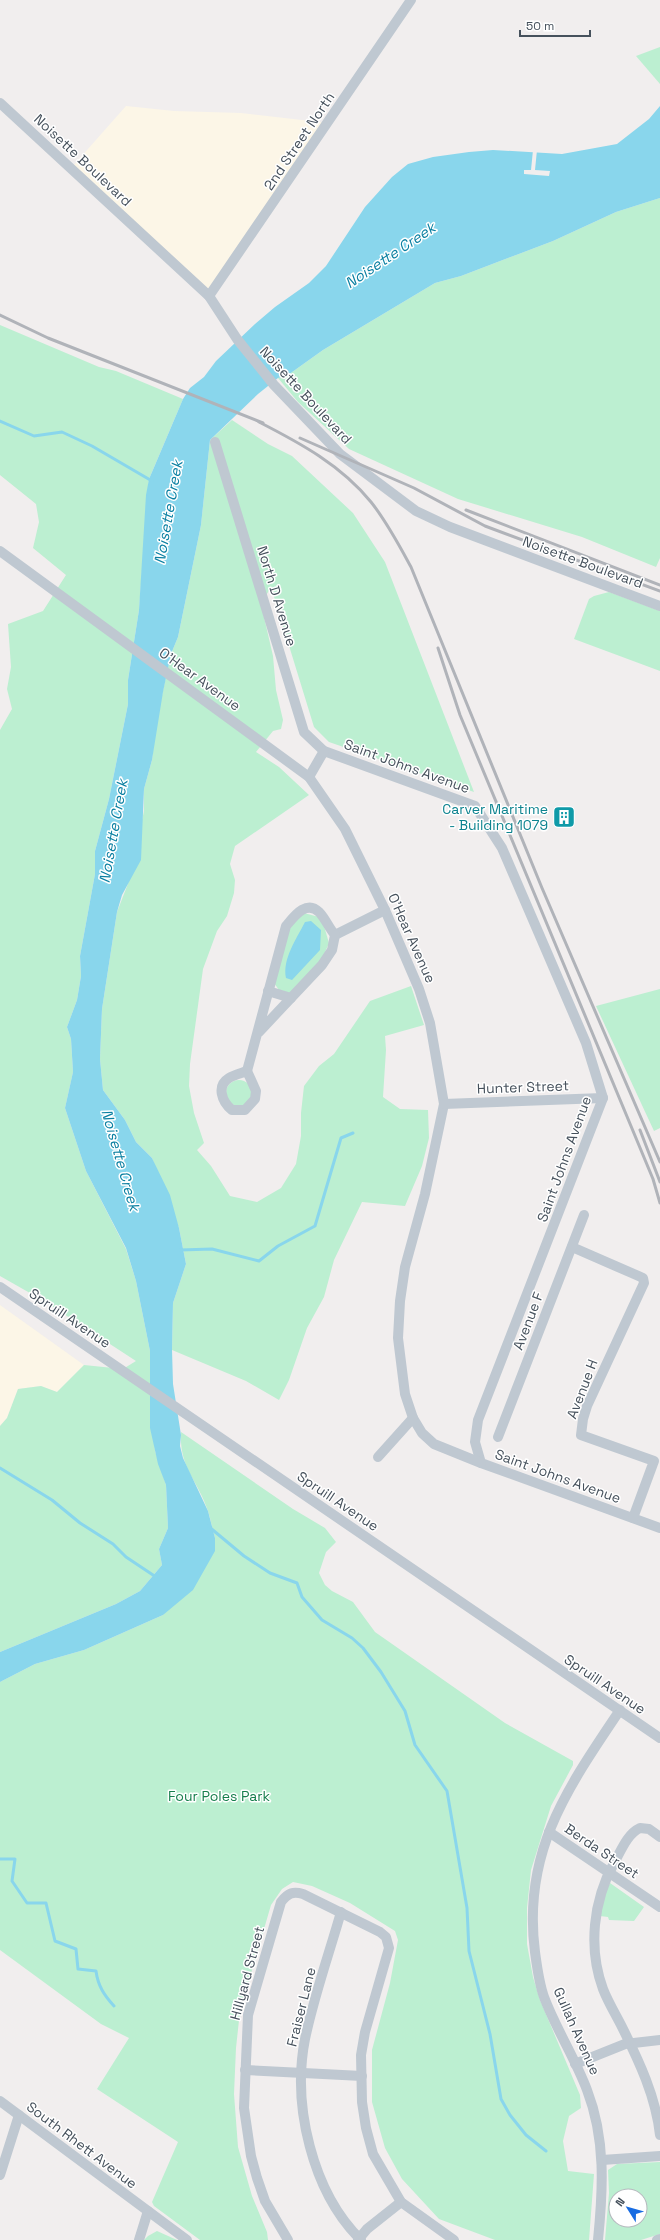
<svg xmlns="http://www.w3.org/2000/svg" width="660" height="2240" viewBox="0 0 660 2240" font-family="'Space Grotesk',sans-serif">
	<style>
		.commercial { fill: #fcf6e7 }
		.green { fill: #bcefd1; fill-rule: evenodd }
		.water { fill: #89d6ec }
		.pier { fill: #f1eeee }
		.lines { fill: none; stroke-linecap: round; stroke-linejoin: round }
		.stream { stroke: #89d6ec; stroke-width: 3 }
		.minor { stroke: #bfc8d1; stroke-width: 10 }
		.rail { stroke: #b0b3b9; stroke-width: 3 }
		.labels { text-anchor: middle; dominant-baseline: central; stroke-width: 3; stroke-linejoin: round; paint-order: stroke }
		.street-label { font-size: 14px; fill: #46515c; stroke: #fff }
		.culture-label { font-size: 14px; fill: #0d838f; stroke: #fff; text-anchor: end }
		.park-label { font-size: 14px; fill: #167e4c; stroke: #fff }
		.water-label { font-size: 15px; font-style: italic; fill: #0b80a2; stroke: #fff }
	</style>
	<rect width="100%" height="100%" fill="#f1eeee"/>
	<g class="commercial">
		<polygon points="126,106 174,111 241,113 328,123 209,296 72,167"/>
		<polygon points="0,1305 84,1365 57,1392 41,1386 18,1389 7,1418 0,1426"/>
	</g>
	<g class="green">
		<polygon points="660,47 660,84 636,56"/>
		<polygon points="660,198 660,558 656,567 582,537 458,499 349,449 298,402 278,378 288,375 323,350 435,283 461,276 553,241 616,212"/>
		<polygon points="0,325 99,367 116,371 183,399 149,479 139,610 128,680 128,704 109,799 95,851 95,874 80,956 81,976 77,1000 67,1027 71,1039 73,1072 65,1108 86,1171 126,1249 136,1281 150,1351 151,1398 155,1451 166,1485 168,1528 159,1549 162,1565 140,1591 116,1604 0,1652 0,1426 7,1418 18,1389 41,1386 57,1392 84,1365 123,1369 136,1361 44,1301 0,1276 0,730 12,709 7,689 11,667 8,624 43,611 66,575 33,548 39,522 36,504 0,475"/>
		<polygon points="232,420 268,444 292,456 353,513 385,562 474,792 329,742 314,727 271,587 261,604 273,656 276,690 283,720 281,729 273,731 256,752 279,767 309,795 235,846 230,864 235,880 234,893 227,916 217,931 203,969 190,1064 189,1086 194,1113 204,1143 197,1150 211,1166 230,1196 257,1202 281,1188 296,1164 301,1136 301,1113 304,1086 319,1066 334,1054 370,1001 411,986 424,1025 385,1036 386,1050 383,1097 400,1109 428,1110 429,1138 422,1166 405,1206 362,1202 334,1260 324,1297 307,1328 289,1380 279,1400 246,1381 172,1350 173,1303 186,1264 179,1228 152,1158 136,1142 125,1120 103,1090 100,1059 102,1009 117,912 129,881 144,811 144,789 152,760 156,723 171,654 178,637 201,525 210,440"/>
		<polygon points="609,592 660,611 660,671 574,639 589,599 594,596"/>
		<polygon points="304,913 319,917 324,926 329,943 322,959 290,993 279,990 274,983 290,926"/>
		<polygon points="660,989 660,1128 654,1131 596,1006"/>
		<circle cx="239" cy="1093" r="13"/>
		<path d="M181,1432L293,1509L325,1528L336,1542L326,1552L319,1573L325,1585L332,1591L353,1602L375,1632L505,1723L573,1761V1765L551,1806L531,1870L527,1908V1944L533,1977L540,2000L580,2095L581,2108L569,2116L563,2141L568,2171L594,2174L589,2240H495L439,2219L402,2179L385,2148L372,2102V2050L390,1983L398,1940L395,1931L350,1903L312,1886L293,1882L282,1889L271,1905L240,2011L236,2048L234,2094L238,2147L252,2196L267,2232L268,2240H200L154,2206L152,2202L178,2142L97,2089L129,2038L101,2024L0,1950V1682L35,1664L84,1650L163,1615L215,1538C212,1529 211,1520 208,1511C198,1480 179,1468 181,1432Z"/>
		<polygon points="610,1883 644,1907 634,1921 609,1920 608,1917 600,1916 604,1896"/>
		<path d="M660,2162V2234L641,2240H605L609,2193L608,2170L617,2164ZM616,2196H640V2220H616Z"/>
		<polygon points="157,2231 177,2240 144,2240 148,2236"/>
	</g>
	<g class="water">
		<polygon points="660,106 660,198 616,212 553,241 461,276 435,283 323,350 288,375 278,378 258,394 210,440 201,525 178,637 171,654 163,692 152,760 144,789 141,860 122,895 117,912 102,1009 100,1059 103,1090 125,1120 136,1142 152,1158 170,1195 179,1228 186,1264 173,1303 172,1350 173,1384 181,1435 180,1446 183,1458 208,1511 215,1538 215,1551 193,1590 163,1615 84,1650 35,1664 0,1682 0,1652 116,1604 140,1591 162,1565 159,1549 168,1528 166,1485 158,1464 150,1428 150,1351 136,1281 126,1248 86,1171 65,1108 73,1072 71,1039 67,1027 77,1000 81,976 80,956 95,874 95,851 109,799 128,704 128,680 139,610 146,495 149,479 155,465 183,399 190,388 204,377 216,361 255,324 275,307 309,283 326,266 365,207 392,177 408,164 433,157 469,152 493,150 562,154 617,144 649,119"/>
		<path d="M311,921L321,930L320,950L292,980L286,978C282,959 297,938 305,922Z"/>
	</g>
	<polygon class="pier" points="533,150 537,150 535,170 550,171 549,176 524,174 524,170 531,170"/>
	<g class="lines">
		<g class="stream">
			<polyline points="0,421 34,436 62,432 92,446 152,481"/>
			<polyline points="180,1250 212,1249 259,1261 278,1246 315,1226 341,1138 353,1133"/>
			<polyline points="0,1468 52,1500 80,1523 113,1544 126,1557 156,1577"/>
			<polyline points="208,1526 244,1556 270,1573 297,1583 302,1597 322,1620 352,1638 363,1648 381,1672 405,1711 415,1745 447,1791 467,1908 469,1951 490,2034 501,2099 510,2115 526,2135 546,2151"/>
			<path d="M0,1859H15L12,1881L27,1903H46L55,1941L76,1949L78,1969L96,1971C98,1986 104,1995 114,2006"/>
		</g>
		<g class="minor">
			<polyline points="0,103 209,296 237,339 274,385 340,454 416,511 450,527 660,606"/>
			<polyline points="209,296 411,0"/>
			<polyline points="215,442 304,732 324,751 475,806 502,848 586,1043 603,1098 478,1420 475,1442 481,1463 660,1528"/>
			<polyline points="0,551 309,777 345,829 385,910 419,989 430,1023 444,1104 425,1194 405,1267 400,1301 398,1338 405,1394 413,1418 422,1433 434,1444 481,1463"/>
			<polyline points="309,777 324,751"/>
			<polyline points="335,935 385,910"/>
			<polyline points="268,991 291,998"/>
			<path d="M247,1071L286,926C293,918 306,899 319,912C325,918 329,928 335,935L332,950L322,965L259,1032"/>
			<path d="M247,1071L256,1091L255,1099L245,1110H232C222,1102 216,1086 229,1078C234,1075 242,1073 247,1071Z"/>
			<polyline points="444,1104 603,1098"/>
			<polyline points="572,1247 634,1274 643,1278 644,1283 587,1406 583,1419 581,1435 654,1461 633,1518"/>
			<polyline points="0,1287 660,1738"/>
			<polyline points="498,1437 584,1215"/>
			<polyline points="378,1457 413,1418"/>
			<polyline points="549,1832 660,1907"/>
			<path d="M660,1837L649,1829L640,1828C627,1834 621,1851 614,1863C593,1901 588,1948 603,1989C608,2002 616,2015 622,2027C639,2061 656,2097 660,2135"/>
			<path d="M341,1912C329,1954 314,1996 305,2039C292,2105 312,2192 361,2240"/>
			<polyline points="575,2064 625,2044 660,2040"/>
			<polyline points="245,2070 362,2076"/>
			<polyline points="0,2101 187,2240"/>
			<polyline points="602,2160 660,2156"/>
			<polyline points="0,2175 19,2115"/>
			<polyline points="139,2240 148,2211"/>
			<path d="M288,2240L265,2201L257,2178L251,2156L244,2108L248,2015L281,1902C288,1893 293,1891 303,1894L380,1932L386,1937L389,1948L365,2032L361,2055L362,2102L366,2128L373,2154L401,2202L454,2240"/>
			<polyline points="358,2240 367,2229 401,2202"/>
			<path d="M598,2240C603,2190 606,2139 587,2090C575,2058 556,2029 544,1997C539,1983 537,1967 535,1952C522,1852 567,1789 620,1710"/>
			<polyline points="657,2240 660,2239"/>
		</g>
		<g class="rail">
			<polyline points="0,315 48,338 263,423"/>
			<path d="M259,422C300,443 341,465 371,502C387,522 399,545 411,567L542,888L660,1162"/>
			<polyline points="300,438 414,488 485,526 660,591"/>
			<polyline points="466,510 660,585"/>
			<polyline points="438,648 460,715 653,1179 660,1203"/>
			<polyline points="640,1130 660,1182"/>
		</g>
	</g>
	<defs>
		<g id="building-square" transform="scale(1.15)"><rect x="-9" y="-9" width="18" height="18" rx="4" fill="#0f9aa8" stroke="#fff"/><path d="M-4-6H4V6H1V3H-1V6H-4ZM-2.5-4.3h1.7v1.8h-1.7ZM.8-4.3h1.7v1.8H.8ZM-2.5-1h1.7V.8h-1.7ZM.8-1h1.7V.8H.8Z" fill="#fff"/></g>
	</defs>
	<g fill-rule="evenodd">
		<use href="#building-square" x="564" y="817"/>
	</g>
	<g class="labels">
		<g class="street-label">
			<text transform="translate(299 141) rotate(-56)">2nd Street North</text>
			<text transform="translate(83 160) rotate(43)">Noisette Boulevard</text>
			<text transform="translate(306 395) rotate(47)">Noisette Boulevard</text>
			<text transform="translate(583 562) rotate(20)">Noisette Boulevard</text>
			<text transform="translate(277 596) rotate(73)">North D Avenue</text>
			<text transform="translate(200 679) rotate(36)">O'Hear Avenue</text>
			<text transform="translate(407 766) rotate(20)">Saint Johns Avenue</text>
			<text transform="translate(412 938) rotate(66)">O'Hear Avenue</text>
			<text transform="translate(523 1087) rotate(-2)">Hunter Street</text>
			<text transform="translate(564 1159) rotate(-70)">Saint Johns Avenue</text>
			<text transform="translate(70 1318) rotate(34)">Spruill Avenue</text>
			<text transform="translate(528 1321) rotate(-69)">Avenue F</text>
			<text transform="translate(582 1389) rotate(-69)">Avenue H</text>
			<text transform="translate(558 1476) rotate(20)">Saint Johns Avenue</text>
			<text transform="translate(338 1501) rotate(34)">Spruill Avenue</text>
			<text transform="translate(605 1684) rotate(34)">Spruill Avenue</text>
			<text transform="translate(602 1851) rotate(34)">Berda Street</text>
			<text transform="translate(247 1973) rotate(-75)">Hillyard Street</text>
			<text transform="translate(301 2007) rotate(-76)">Fraiser Lane</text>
			<text transform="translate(577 2031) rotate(66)">Gullah Avenue</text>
			<text transform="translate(82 2145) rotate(37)">South Rhett Avenue</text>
		</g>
		<g class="culture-label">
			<text x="548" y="809">Carver Maritime<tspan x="548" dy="16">- Building 1079</tspan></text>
		</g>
		<g class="park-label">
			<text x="219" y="1796">Four Poles Park</text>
		</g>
		<g class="water-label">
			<text transform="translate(390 255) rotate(-34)">Noisette Creek</text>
			<text transform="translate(168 512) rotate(-80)">Noisette Creek</text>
			<text transform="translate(113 831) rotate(-80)">Noisette Creek</text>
			<text transform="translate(121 1160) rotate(74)">Noisette Creek</text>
		</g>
	</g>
	<g transform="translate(628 2208) rotate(307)"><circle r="19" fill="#ffffff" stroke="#b5b9be"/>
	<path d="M0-3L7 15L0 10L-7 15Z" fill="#186ce2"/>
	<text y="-6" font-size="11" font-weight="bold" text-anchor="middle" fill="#46515c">N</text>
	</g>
	<path d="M520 30v6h70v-6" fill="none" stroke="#46515c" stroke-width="2"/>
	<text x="526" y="30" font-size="12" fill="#46515c" stroke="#ffffff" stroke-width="3" paint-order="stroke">50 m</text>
</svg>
